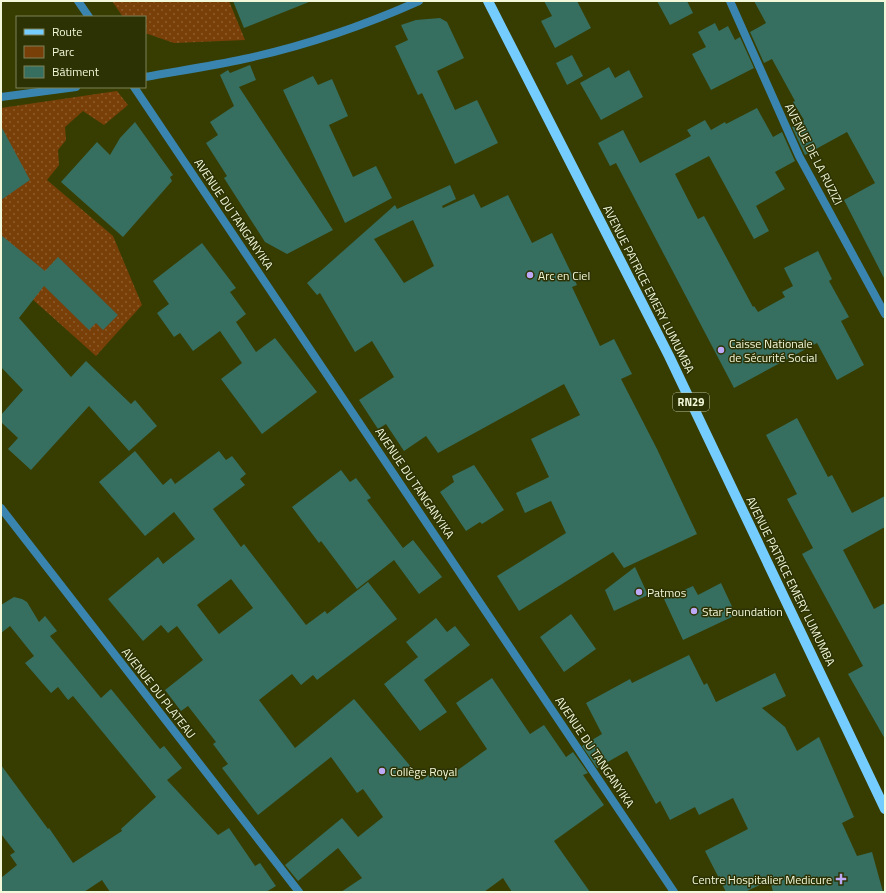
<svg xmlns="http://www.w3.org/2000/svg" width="886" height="893" viewBox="0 0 886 893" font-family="'Titillium Web',sans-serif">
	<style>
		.green { fill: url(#green-dots) }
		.building { fill: #366e60; fill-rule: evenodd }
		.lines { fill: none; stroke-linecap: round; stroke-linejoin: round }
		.street { stroke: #3985af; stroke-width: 8 }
		.primary { stroke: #74ccff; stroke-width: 10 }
		.poi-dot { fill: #bda9f5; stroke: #2d3204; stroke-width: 1.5 }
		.labels { text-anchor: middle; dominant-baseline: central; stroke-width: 3; stroke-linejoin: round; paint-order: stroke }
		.shield { fill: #2d3204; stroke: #b7bd99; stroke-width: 1 }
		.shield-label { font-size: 11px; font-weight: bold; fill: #f2f8d9 }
		.street-label { font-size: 12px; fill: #f2f8d9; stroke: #2d3204 }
		.poi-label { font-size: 12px; fill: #f2f8d9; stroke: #2d3204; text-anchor: start }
	</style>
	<defs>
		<pattern id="green-dots" width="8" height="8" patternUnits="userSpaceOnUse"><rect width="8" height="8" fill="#793f09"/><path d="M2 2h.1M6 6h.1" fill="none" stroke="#8c5c2c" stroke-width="1.8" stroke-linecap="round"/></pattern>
	</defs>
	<rect width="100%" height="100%" fill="#373d00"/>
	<g class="green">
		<polygon points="112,1 229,1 245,40 174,43 145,33 145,17 123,17"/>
		<polygon points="117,91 128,105 104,125 83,111 65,127 66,140 58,150 59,165 47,180 113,236 142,305 96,356 1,271 1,108"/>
	</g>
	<g class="building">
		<polygon points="233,1 309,1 309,2 244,28"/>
		<polygon points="544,1 577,1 591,28 555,48 541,21 552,16"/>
		<polygon points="657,1 687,1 693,13 670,25"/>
		<polygon points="754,1 885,1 885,280 844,200 875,183 847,132 805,155 792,127 804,120 793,102 795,101 772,59 764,63 750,32 766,23"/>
		<polygon points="440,18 447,22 464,58 437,71 455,110 477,100 498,143 455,164 422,93 418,95 395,46 408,40 401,25 416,20"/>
		<polygon points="715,23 719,31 728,26 735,40 740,37 754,68 711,90 692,54 706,47 698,32"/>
		<polygon points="572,55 583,76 567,85 556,63"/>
		<polygon points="250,65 256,80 239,87 333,230 287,254 265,242 224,178 227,176 206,143 218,135 210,122 234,106 220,75 228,70 230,73"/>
		<polygon points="609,67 615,78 629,70 643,97 601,120 580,83"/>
		<polygon points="313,76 318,85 332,79 348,116 329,125 353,177 376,166 392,198 345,223 283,90"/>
		<polygon points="757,108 773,137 782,132 795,161 775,172 785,189 756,206 769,231 754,239 709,156 675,174 698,219 704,216 753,307 754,306 758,312 785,297 782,292 793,286 784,268 818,251 832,279 829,281 849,317 841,321 864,365 837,380 817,343 734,388 616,163 610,166 598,143 623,130 640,163 691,136 687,130 705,120 711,130 725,122 726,124"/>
		<polygon points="135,122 173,175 170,177 172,181 123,237 61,182 97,142 110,155 120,138"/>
		<polygon points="1,126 30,180 1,200"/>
		<path d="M450,185L456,199L442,206L443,208L474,194L481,208L508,195L532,243L552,233L577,285L572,287L600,346L614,339L632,374L621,379L657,449L697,534L624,568L613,552L519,611L497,576L566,533L551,501L525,513L516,493L549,477L531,439L580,415L564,384L438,453L426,436L404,451L386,424L378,429L359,400L394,377L372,341L355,352L320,293L317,295L307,283L395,205L397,209ZM413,220L434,266L404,283L374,239Z"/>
		<polygon points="1,235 45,271 58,257 118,315 103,330 96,323 89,330 44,286 19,318 71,377 86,361 131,404 135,400 157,426 129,451 89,406 31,470 8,449 18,438 1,422 1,415 23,390 1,367"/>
		<polygon points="202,243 236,288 230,292 246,314 236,322 256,352 275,338 317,392 262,434 221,379 242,363 220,331 193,351 180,333 174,337 157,313 169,304 153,281"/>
		<polygon points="797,418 828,477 832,475 852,513 885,496 885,527 843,550 874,609 885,603 885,739 848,674 863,666 802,554 813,548 787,499 797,494 766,435"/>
		<path d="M135,451L163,485L171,478L175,484L219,451L226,460L232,456L246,474L240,479L245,485L213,509L241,547L244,544L306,625L325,611L327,614L368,582L397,619L317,680L313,675L301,685L292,674L259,700L295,748L354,699L422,780L436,769L444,780L487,749L456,703L492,678L530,734L544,725L566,757L573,752L588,773L583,775L604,805L554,841L590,892H512L503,878L484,892H341L362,878L338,848L298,881L285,865L342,818L358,837L383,817L363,789L357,793L331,757L258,815L222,768L228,764L213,744L216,742L188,706L181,711L165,690L203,660L177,626L168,633L161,625L143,641L108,599L158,557L163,564L195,539L174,512L145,536L99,482ZM231,579L253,608L219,634L197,605Z"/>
		<polygon points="474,465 504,510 482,524 480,522 466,531 440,492 454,482 452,476"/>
		<polygon points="341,470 350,482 356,478 371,498 367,500 403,548 413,540 442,577 419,594 394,560 357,589 321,541 319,543 292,507"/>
		<polygon points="635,567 648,595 614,611 605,590"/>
		<polygon points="721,583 736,615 683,640 664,599 693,586 698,595"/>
		<polygon points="14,597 22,599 27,602 39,622 45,616 57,631 50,636 101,698 111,689 160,749 164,746 182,768 167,780 218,835 229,828 255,866 260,863 276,886 266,892 110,892 102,880 84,892 1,892 1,878 17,865 10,855 15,852 1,834 1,765 48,829 49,828 73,863 122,831 121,829 156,797 73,696 68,700 58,687 51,693 25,663 34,656 10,626 1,633 1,605"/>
		<polygon points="571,614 596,649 564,672 540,637"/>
		<polygon points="436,618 447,632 455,626 470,645 424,680 447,712 420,731 384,684 418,657 406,642"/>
		<polygon points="689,655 704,685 707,683 716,702 775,673 786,696 762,708 785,727 797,751 819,737 854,817 842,823 857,856 872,852 883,892 773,892 770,880 745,892 726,892 705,851 748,829 733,798 699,815 695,807 670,820 660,801 656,804 627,751 597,768 582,746 602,734 586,703 630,679 632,683"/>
	</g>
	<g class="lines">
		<g class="street">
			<polyline points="78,1 89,17"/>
			<polyline points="730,1 799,156 885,314"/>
			<path d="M145,77C178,71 212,66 244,59C304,46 363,26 419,1"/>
			<polyline points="134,87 674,892"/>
			<polyline points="1,97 76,87"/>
			<polyline points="1,508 299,892"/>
		</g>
		<polyline class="primary" points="488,1 669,356 885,809"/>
	</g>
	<g class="poi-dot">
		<circle cx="530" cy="275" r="4"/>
		<circle cx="721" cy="350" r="4"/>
		<circle cx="639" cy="592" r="4"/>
		<circle cx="694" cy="611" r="4"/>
		<circle cx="382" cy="771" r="4"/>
		<path d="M839 873h4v4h4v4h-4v4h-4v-4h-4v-4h4z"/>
	</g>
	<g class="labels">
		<rect class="shield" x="673" y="393" width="36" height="18" rx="3"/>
		<g class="shield-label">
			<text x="691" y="402">RN29</text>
		</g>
		<g class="street-label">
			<text transform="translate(814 154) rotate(63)">AVENUE DE LA RUZIZI</text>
			<text transform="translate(234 214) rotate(56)">AVENUE DU TANGANYIKA</text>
			<text transform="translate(649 289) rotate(63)">AVENUE PATRICE EMERY LUMUMBA</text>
			<text transform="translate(415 483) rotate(56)">AVENUE DU TANGANYIKA</text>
			<text transform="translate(791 581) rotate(64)">AVENUE PATRICE EMERY LUMUMBA</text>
			<text transform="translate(159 693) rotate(52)">AVENUE DU PLATEAU</text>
			<text transform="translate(595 752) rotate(56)">AVENUE DU TANGANYIKA</text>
		</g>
		<g class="poi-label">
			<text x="538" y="275">Arc en Ciel</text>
			<text x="729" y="343">Caisse Nationale<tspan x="729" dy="14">de Sécurité Social</tspan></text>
			<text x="647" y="592">Patmos</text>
			<text x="702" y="611">Star Foundation</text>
			<text x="390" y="771">Collège Royal</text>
			<text x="832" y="879" text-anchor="end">Centre Hospitalier Medicure</text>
		</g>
	</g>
	<rect width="886" height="893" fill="none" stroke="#f2f8d9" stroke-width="4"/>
	<rect x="16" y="16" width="130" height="72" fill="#2d3204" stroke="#7c8159"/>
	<rect x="24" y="29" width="20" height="6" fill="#74ccff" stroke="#7c8159"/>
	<text x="52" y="36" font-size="12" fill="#f2f8d9">Route</text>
	<rect x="24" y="46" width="20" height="12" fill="#793f09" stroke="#7c8159"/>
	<text x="52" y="56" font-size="12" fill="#f2f8d9">Parc</text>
	<rect x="24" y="66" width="20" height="12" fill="#366e60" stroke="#7c8159"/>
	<text x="52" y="76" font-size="12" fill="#f2f8d9">Bâtiment</text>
</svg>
